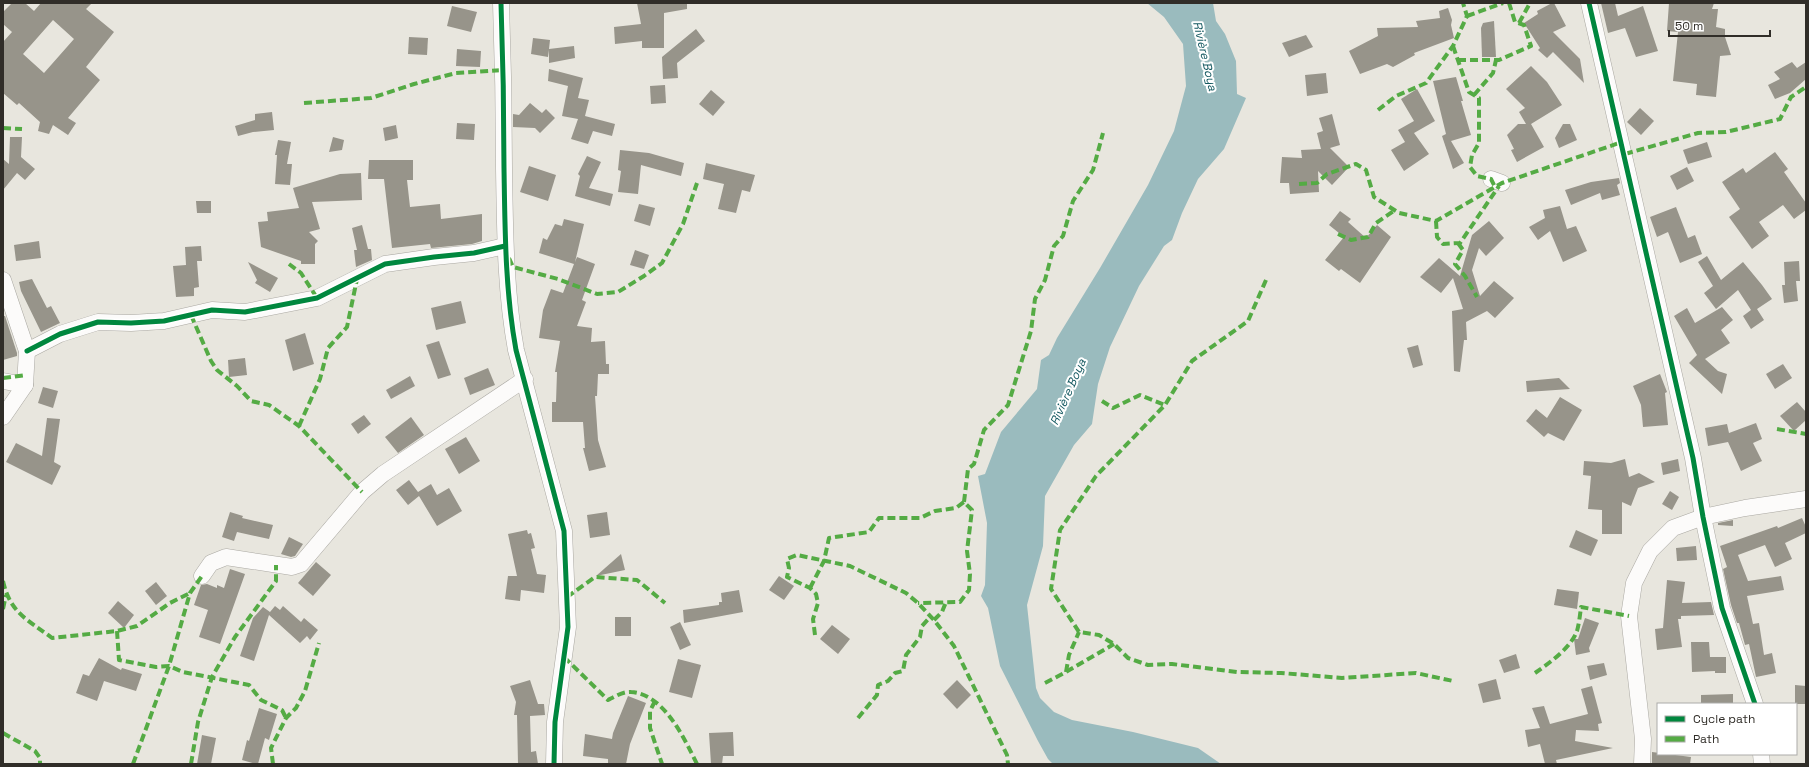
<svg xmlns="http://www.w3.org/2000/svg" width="1809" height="767" viewBox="0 0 1809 767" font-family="'Space Grotesk',sans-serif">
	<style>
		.water { fill: #9abbbe }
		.building { fill: #97948a; fill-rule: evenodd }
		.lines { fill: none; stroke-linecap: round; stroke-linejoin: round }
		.street-casing { stroke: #aaa8a2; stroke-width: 17 }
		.street { stroke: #fcfbfa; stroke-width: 16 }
		.quiet { stroke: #54ab44; stroke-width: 4; stroke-dasharray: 8 4; stroke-linecap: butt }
		.cycleway-casing { stroke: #fff; stroke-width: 8 }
		.cycleway { stroke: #00873e; stroke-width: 5 }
		.labels { text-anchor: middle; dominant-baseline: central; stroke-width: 4; stroke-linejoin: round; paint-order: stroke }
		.water-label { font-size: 12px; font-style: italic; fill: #12575f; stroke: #fff }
	</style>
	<rect width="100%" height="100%" fill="#e8e6de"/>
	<polygon class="water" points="1147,3 1213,3 1216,21 1225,34 1236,61 1237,94 1246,98 1224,149 1198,179 1182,213 1172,240 1164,246 1139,286 1110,347 1098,384 1092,424 1074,445 1045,496 1043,546 1027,605 1036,688 1040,698 1054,712 1072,720 1133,732 1198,748 1221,764 1053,764 1048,759 1038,741 1000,666 988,608 981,596 985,585 987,523 978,476 985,474 1001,432 1037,389 1041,360 1049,355 1057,338 1100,268 1148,185 1174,131 1186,86 1183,44 1164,17"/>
	<g class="building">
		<path d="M12,3H25L34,11L41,3H92L86,9L114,32L86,67L100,80L68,118L76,123L68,135L53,125L49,134L38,131L40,122L19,103L17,105L3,93V42L12,32L3,24V12ZM53,20L74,39L44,73L23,54Z"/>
		<polygon points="637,3 687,3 687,9 664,13 664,48 642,48 642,41 615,44 614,27 641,24"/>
		<polygon points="1552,3 1554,3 1566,26 1553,32 1580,59 1584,83 1553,52 1547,58 1538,50 1540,48 1524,23 1538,14 1537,11"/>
		<polygon points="1601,3 1615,3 1618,16 1643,6 1658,51 1636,57 1625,28 1608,33"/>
		<polygon points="1669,3 1714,3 1712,9 1718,9 1716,27 1725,29 1725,37 1731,55 1720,56 1716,97 1696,95 1697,84 1673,81 1678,32 1667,31"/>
		<polygon points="452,6 477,12 471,32 447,26"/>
		<polygon points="1448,8 1452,20 1451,25 1454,38 1414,53 1415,55 1393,67 1387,64 1360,74 1349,51 1378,36 1377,28 1418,27 1416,21 1440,18 1439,11"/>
		<polygon points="1494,21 1496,57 1482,57 1481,28 1483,23"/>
		<polygon points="696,29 705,41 677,63 678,78 663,79 662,57"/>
		<polygon points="1306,35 1313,47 1289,57 1282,43"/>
		<polygon points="409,37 428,38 427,55 408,54"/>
		<polygon points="533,38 550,40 549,49 574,46 575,58 549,63 549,50 548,57 531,54"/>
		<polygon points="457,49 481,51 480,67 456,66"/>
		<polygon points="1792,62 1797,68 1806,62 1806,79 1790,93 1775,99 1768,85 1780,79 1774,72"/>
		<polygon points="1531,66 1547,82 1562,105 1531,124 1544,147 1517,162 1511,150 1514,149 1507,135 1518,124 1526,124 1519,112 1525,108 1506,89"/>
		<polygon points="549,69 583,78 578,98 589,100 585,116 615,124 612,136 593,131 588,144 571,139 578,119 562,116 568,86 548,81"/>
		<polygon points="1326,73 1328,93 1307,96 1305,75"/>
		<polygon points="1456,77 1463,101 1461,101 1471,135 1451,141 1464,163 1453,169 1442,136 1446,134 1433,81"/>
		<polygon points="665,85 666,103 651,104 650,86"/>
		<polygon points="1417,89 1435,121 1414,133 1429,154 1404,171 1391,150 1405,142 1398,130 1414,121 1401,99"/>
		<polygon points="711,90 725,102 713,116 699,104"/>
		<polygon points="530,103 542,113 546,109 555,118 540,133 535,128 513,127 513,114 519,115"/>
		<polygon points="1640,108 1654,121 1641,135 1627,122"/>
		<polygon points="272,112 274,130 253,132 238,136 235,126 255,120 255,114"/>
		<polygon points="1332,114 1340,145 1330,148 1349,167 1332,185 1318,171 1319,192 1290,194 1289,183 1280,183 1282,157 1302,158 1301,150 1321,149 1317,133 1323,131 1319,118"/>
		<polygon points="457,123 475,124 474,140 456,139"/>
		<polygon points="1563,124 1570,124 1577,140 1559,148 1555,138"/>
		<polygon points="396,125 398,138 385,141 383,128"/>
		<polygon points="10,137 22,137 21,157 35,169 25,180 17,173 3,190 3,159 9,164"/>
		<polygon points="333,137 344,140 342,150 329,152"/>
		<polygon points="278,140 291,142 287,164 292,164 290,185 275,184 277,155 275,155"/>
		<polygon points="1707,142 1712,157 1688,164 1683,150"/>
		<polygon points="620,150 649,153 684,163 681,176 641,165 638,194 618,192 621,171 618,170"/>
		<polygon points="1775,152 1788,169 1784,172 1806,203 1806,210 1794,219 1783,205 1759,222 1769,236 1752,249 1729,217 1740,209 1722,182 1743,168 1746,173"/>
		<polygon points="587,156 601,162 589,188 613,194 610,206 575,196 580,176 578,174"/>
		<polygon points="369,160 413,160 413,180 407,180 410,207 440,204 441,219 482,214 482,241 472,244 431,248 430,244 392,248 384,179 368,179"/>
		<polygon points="706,163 755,175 750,192 742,190 736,213 718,209 724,184 703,179"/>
		<polygon points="529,166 556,175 548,201 520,192"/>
		<polygon points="1687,167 1694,181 1677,190 1670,176"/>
		<polygon points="361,173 362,200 312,202 320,229 309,232 318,241 315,244 315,264 301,264 301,261 261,247 258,222 268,221 267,212 299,208 293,188 340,174"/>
		<polygon points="1619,178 1620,183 1617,185 1620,195 1602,200 1600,193 1571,205 1565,190 1591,182"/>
		<polygon points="196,201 211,201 211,213 197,213"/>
		<polygon points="639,204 655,208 650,226 634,221"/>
		<polygon points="1560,206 1567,229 1576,226 1587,251 1563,262 1550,231 1538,240 1529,227 1545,218 1543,210"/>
		<polygon points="1676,207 1688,238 1695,235 1702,254 1680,263 1668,232 1657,237 1650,217"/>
		<polygon points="1340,211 1351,219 1348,222 1366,238 1377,225 1391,237 1360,283 1341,269 1339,271 1325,260 1344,237 1329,225"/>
		<polygon points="564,219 584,224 575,262 577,257 595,264 582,300 586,302 577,326 592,328 591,342 605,341 606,364 609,364 609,374 598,374 597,396 595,396 598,440 606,467 589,471 583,448 585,448 583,422 552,422 552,402 556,402 557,372 555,372 560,341 539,338 543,310 551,289 563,293 574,264 539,253 543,238 547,240 555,224 562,226"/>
		<polygon points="1489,221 1504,238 1486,256 1479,248 1472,270 1480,296 1494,281 1514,298 1495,318 1487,311 1466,322 1467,340 1464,340 1460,372 1454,371 1452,311 1463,309 1453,278 1441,293 1420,277 1439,258 1460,276 1472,235"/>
		<polygon points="362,225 368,249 371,249 372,260 356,267 354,250 357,250 352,228"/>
		<polygon points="39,241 41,258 16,261 14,245"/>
		<polygon points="201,246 202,261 197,261 199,287 194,288 194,296 176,297 173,266 186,265 185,247"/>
		<polygon points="635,250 649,255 644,269 630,265"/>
		<polygon points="1707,256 1721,280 1743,262 1762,285 1772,299 1757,309 1764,320 1751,329 1743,316 1751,310 1738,290 1716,309 1704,293 1713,286 1698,262"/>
		<polygon points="1799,261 1800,281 1796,281 1798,301 1784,303 1782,285 1785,285 1784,262"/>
		<polygon points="248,262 278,278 270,292 255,283 257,280"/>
		<polygon points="32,279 47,308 51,306 60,323 41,332 21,291 19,282"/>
		<polygon points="461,301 466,323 436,330 431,308"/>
		<polygon points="1722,307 1733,320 1721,330 1730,343 1705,359 1718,371 1727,374 1722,394 1689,363 1697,355 1674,316 1687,308 1695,323"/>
		<polygon points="3,316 5,316 17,353 17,356 3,360"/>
		<polygon points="305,333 314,364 293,371 285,340"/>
		<polygon points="439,341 451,375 438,379 426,345"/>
		<polygon points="1418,345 1423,365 1413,368 1407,348"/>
		<polygon points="245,358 247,375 229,377 228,360"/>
		<polygon points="1783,364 1792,378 1775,389 1766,374"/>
		<polygon points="488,368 495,385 470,395 464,378"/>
		<polygon points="1660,374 1667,392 1665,393 1668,425 1643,427 1641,405 1633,386"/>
		<polygon points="410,376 415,386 391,399 386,390"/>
		<polygon points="1559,378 1570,389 1527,392 1526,381"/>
		<polygon points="43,387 58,391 53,408 38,403"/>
		<polygon points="1560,397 1582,410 1564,441 1548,433 1544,437 1526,421 1536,409 1547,418"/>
		<polygon points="1797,402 1806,412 1806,420 1794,431 1780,416"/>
		<polygon points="364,415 371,424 358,434 351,424"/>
		<polygon points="411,417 424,435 398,453 385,437"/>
		<polygon points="47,418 60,419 54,462 61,466 52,485 6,462 16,443 42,456"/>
		<polygon points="1756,423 1762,439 1753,443 1762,461 1741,471 1728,442 1708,446 1705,428 1727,424 1729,433"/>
		<polygon points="466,437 480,461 459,474 445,449"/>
		<polygon points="1625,459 1629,477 1639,473 1655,482 1638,488 1631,506 1622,502 1622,534 1602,534 1602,510 1588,509 1591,476 1583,475 1584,461 1611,463"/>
		<polygon points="1678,459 1680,471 1663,475 1661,463"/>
		<polygon points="409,480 418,492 431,484 437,495 449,488 462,511 437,526 419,496 408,505 396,490"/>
		<polygon points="1670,491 1679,497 1672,510 1662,504"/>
		<polygon points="230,512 243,516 242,518 273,525 269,539 237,532 234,541 222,537"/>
		<polygon points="607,512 610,535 590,538 587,515"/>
		<polygon points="1802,518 1806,527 1806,533 1785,543 1792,559 1775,567 1765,545 1738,555 1748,581 1781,576 1784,590 1747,596 1753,624 1759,623 1764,655 1772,653 1776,673 1756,677 1749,644 1745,645 1739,623 1737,623 1731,605 1723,569 1727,567 1720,546 1777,526 1778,528"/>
		<polygon points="1733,520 1733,526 1718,525 1718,523"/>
		<polygon points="527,530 528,534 531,533 535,548 531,549 537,574 546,575 544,593 521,590 520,601 505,599 508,576 517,576 508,534"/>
		<polygon points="1576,530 1598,540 1591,556 1569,547"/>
		<polygon points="289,537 303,544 295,556 291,557 281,554"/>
		<polygon points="1696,546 1697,560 1677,561 1676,548"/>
		<polygon points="621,554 625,570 596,576"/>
		<polygon points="316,562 331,575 313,596 298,583"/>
		<polygon points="230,569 245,574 220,644 199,637 208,610 194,605 201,585 207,584 217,588 217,585 224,588"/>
		<polygon points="779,576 794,586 784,600 769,590"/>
		<polygon points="1667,580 1685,582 1682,603 1711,602 1714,615 1681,616 1681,619 1678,619 1682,647 1657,650 1655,629 1663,628"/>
		<polygon points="156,582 167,596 156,605 145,591"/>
		<polygon points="1557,589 1579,592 1577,609 1554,605"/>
		<polygon points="739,590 743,612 684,623 683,610 719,605 719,602 722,602 721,593"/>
		<polygon points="118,601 134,615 124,628 108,613"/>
		<polygon points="275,606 280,610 283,606 301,622 304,618 318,630 310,640 307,636 300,643 269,615 254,661 240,656 253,618 263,607 270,612"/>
		<rect x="615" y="617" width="16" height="19"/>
		<polygon points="1585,618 1599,623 1589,648 1590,652 1576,655 1574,639 1578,639"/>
		<polygon points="680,622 691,645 680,650 670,627"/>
		<polygon points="832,625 850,639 838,654 820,639"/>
		<polygon points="1691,642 1709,642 1710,657 1726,657 1726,673 1715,673 1715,671 1692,672"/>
		<polygon points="1516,654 1520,668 1504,673 1499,660"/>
		<polygon points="99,658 121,670 122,668 142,674 136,691 104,681 97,701 76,693 83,674 89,676"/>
		<polygon points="678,659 701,665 692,698 669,692"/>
		<polygon points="1604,663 1607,675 1590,680 1587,666"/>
		<polygon points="1496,679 1501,699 1483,703 1478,684"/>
		<polygon points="530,680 538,704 544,704 545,715 530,716 531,752 536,751 538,764 518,764 517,715 514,715 516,702 510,686"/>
		<polygon points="957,680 971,695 957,709 943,694"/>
		<polygon points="1795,685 1806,686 1806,704 1795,704"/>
		<polygon points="1592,686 1602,723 1598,724 1599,731 1576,730 1575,741 1613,748 1556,760 1557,764 1545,764 1540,744 1528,747 1525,730 1540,728 1532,708 1544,706 1550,724 1588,714 1581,689"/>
		<polygon points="1733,694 1733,704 1701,704 1701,695"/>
		<polygon points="628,696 646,703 630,744 626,764 608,764 608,759 583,756 585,734 612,739 613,733"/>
		<polygon points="259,708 277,714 269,740 265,738 258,764 256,764 242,760 247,740 249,741"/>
		<polygon points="733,732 734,756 723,756 722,764 711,764 709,733"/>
		<polygon points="202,735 216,738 211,764 197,764"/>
		<polygon points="1652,752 1691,757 1690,764 1652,764"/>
	</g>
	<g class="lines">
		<g class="street-casing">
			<g id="street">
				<path d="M501,3C503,58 504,113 504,168C505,229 505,290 516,350L564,531L568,627L555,722L554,764"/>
				<polyline points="1589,3 1693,458 1703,517 1722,608 1755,704"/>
				<polyline points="1491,179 1502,183"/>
				<polyline points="3,280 27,351 25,385 3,417"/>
				<polyline points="27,351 60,334 98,322 131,323 164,321 212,310 245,312 317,298 385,264 434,257 474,253 505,246"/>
				<polyline points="3,381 25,385"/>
				<polyline points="202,576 211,563 226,557 292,567 301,564 362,492 383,474 525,379"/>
				<polyline points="1761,754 1762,764"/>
				<polyline points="1642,764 1643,739 1629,616 1634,583 1650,551 1673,528 1703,517 1745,508 1806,499"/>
			</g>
		</g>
		<use href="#street" class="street"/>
		<g class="quiet">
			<polyline points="1467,16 1503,3"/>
			<polyline points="1519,23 1530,3"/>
			<polyline points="1453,46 1469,92 1479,98 1479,143 1472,155 1470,167 1477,176 1491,179 1495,187"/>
			<polyline points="1458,60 1499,60 1531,46 1524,25 1515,22 1509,3"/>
			<polyline points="1474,95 1493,73 1496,60"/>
			<polyline points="304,103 371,98 414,84 456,73 504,70"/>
			<polyline points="1378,110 1396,96 1426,83 1453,46 1467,16 1463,3"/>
			<polyline points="3,128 22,129"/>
			<polyline points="1625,154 1698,133 1726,132 1780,119 1791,97 1806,87"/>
			<polyline points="1299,184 1317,183 1327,174 1356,164 1366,170 1374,197 1399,213 1436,221 1502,183 1622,142"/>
			<polyline points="1436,221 1437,237 1443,244 1460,243 1499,186"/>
			<polyline points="1338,234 1351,240 1368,237 1376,223 1395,210"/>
			<polyline points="1458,243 1463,250 1455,264 1465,276 1477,297"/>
			<polyline points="509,258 513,267 558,279 597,294 618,292 644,276 662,263 683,224 697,183"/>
			<polyline points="289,264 301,273 317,298"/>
			<polyline points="1266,280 1248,321 1192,361 1165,405 1096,476 1060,530 1051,589 1079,632 1099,635 1114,644 1128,658 1148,665 1172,664 1237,672 1281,673 1342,678 1416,673 1453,681"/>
			<polyline points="191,315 211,361 217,370 237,386 251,401 269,405 299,426 362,492"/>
			<polyline points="3,378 26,375"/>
			<polyline points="1102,401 1113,408 1140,395 1165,405"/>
			<polyline points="299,426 320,379 328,348 347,327 357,279"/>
			<polyline points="1777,429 1806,434"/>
			<polyline points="964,502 968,469 974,464 984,430 1008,405 1031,331 1035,299 1045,280 1054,246 1063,236 1073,201 1093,170 1103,133"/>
			<path d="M3,581C10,613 28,620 52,638L117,631L137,626L170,603L190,593"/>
			<polyline points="810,588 824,561 829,538 869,532 879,518 920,518 935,511 956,508 964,502 972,510 967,551 970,574 969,590 960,602 918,603"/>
			<polyline points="567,597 595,577 637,580 665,603"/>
			<polyline points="3,609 6,595"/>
			<polyline points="934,620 942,612 946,602"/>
			<polyline points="117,631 119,660 156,667 169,666 183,672 249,685 261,700 282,710 286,718"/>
			<polyline points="815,635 813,619 818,603 816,594 810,588 787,577 789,568 787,559 797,555 850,566 906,593 918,603 934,620 954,646 1007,755 1008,764"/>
			<path d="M564,657L608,700C614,697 624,691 631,692C664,694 684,738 697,764"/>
			<polyline points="1066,672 1069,655 1079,632"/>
			<path d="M1535,673C1549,663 1570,649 1577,631C1579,624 1580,615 1581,607L1629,616"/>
			<polyline points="1045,683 1066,672 1114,644"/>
			<polyline points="655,701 650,711 650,728 662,764"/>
			<polyline points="858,718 877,695 878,685 888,681 895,673 903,671 906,655 920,637 922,626 931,616"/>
			<polyline points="3,733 35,751 40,758 40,764"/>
			<polyline points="133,764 169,666 190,593 202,576"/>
			<polyline points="191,764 198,722 212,677 235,637 276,581 276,565"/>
			<polyline points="273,764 271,748 286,718 296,708 305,691 319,643"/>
		</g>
		<g class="cycleway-casing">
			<g id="cycleway">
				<path d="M501,3C503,58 504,113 504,168C505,229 505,290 516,350L564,531L568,627L555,722L554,764"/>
				<polyline points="1589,3 1693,458 1703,517 1722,608 1755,704"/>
				<polyline points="27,351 60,334 98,322 131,323 164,321 212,310 245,312 317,298 385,264 434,257 474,253 505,246"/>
			</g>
		</g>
		<use href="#cycleway" class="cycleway"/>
	</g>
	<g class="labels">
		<g class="water-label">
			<text transform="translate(1205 56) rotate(77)">Rivière Boya</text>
			<text transform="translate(1068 392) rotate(-66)">Rivière Boya</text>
		</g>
	</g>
	<rect width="1809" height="767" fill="none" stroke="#302d28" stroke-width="8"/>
	<rect x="1657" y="703" width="140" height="52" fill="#ffffff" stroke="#acaba9"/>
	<rect x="1665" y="716" width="20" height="6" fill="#00873e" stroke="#acaba9"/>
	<text x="1693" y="723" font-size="12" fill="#302d28">Cycle path</text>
	<rect x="1665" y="736" width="20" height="6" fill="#54ab44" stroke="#acaba9"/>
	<text x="1693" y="743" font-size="12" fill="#302d28">Path</text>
	<path d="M1669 30v6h101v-6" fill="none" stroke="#302d28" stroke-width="2"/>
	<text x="1675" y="30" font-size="12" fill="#302d28" stroke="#ffffff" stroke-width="3" paint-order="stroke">50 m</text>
</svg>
